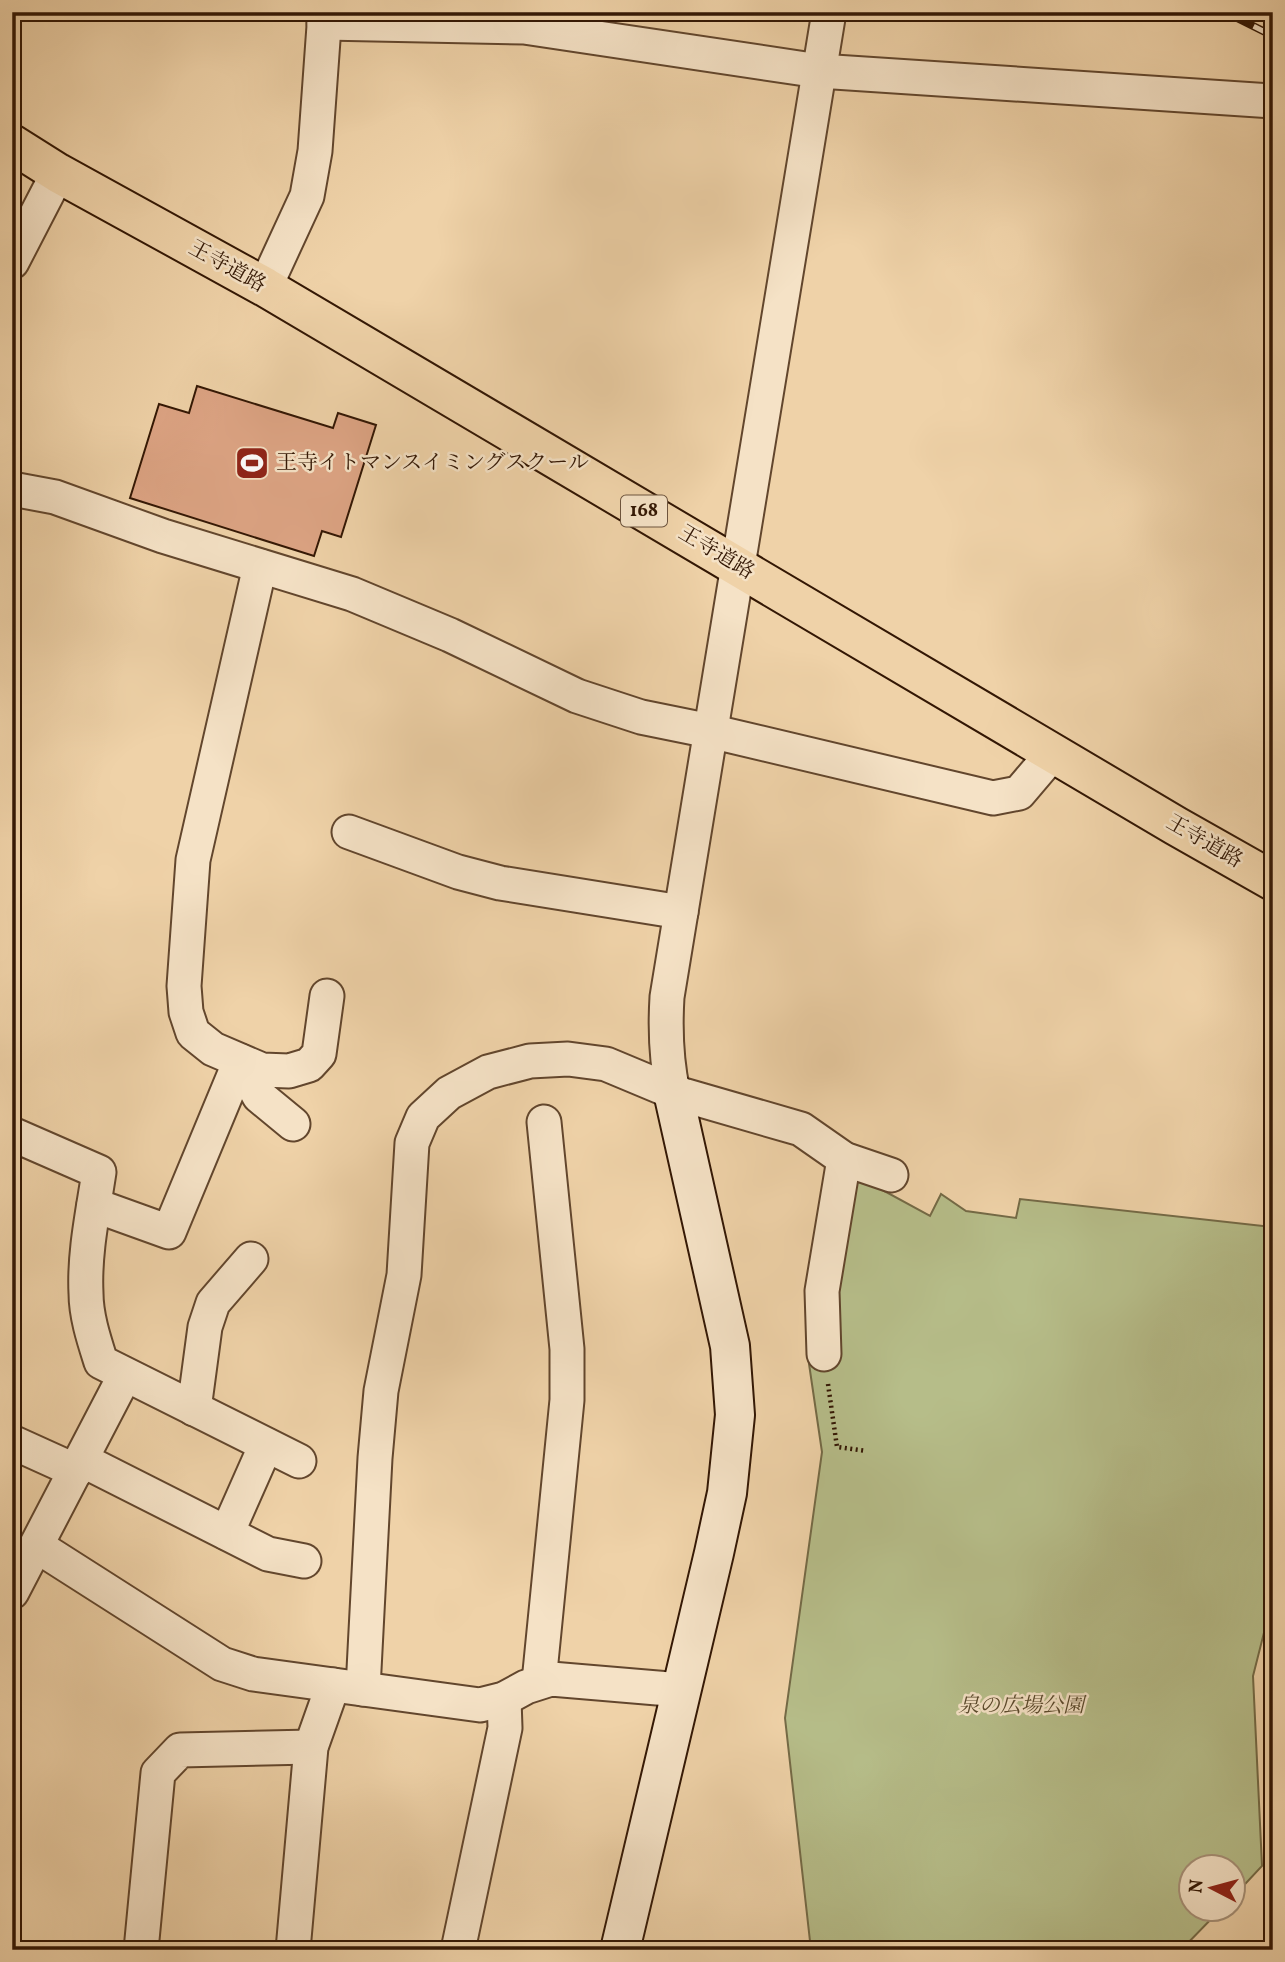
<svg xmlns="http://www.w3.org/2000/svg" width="1285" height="1962" viewBox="0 0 1285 1962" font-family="Vollkorn,'Noto Serif JP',serif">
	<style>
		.green { fill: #b6bd89; stroke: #746a46; stroke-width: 2 }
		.building { fill: #dda484; stroke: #331704; stroke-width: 2 }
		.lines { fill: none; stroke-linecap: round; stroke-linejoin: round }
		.street-casing { stroke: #62462d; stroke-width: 37 }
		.secondary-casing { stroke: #331704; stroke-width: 42 }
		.highway-casing { stroke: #331704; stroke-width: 42 }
		.path { stroke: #331704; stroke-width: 4.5; stroke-dasharray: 2 3.5; stroke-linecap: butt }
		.street { stroke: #f5e2c6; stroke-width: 33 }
		.secondary { stroke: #f5e2c6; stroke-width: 38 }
		.highway { stroke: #efd2a8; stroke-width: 38 }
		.rail-casing { stroke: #331704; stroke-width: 8 }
		.rail { stroke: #f5e2c6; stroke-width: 5; stroke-dasharray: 16; stroke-linecap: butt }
		.labels { text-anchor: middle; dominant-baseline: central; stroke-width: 5; stroke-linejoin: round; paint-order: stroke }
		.shield { fill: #f5e2c6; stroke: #6d543e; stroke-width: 2 }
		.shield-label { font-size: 19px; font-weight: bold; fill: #331704 }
		.street-label { font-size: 21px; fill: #331704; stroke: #f5e2c6 }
		.poi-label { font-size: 21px; fill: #331704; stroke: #f5e2c6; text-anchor: start }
		.park-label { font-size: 21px; font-style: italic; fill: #5a492c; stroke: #f5e2c6 }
	</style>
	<rect width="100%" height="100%" fill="#efd2a8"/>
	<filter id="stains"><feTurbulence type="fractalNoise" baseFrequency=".00286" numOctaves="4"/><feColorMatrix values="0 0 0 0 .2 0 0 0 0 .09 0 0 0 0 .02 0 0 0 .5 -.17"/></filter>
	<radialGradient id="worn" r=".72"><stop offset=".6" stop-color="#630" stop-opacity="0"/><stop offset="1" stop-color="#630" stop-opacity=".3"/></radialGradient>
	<polygon class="green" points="853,1174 930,1216 941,1194 966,1211 1016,1218 1020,1199 1273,1227 1273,1597 1253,1676 1262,1866 1233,1897 1232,1868 1190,1868 1190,1910 1220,1910 1181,1950 811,1950 785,1718 822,1452 808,1357 834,1290"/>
	<polygon class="building" points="197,386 333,428 338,413 376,425 341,537 322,531 314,556 130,498 159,404 189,413"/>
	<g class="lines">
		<g class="street-casing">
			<g id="street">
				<polyline points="324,23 524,27 819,71 1273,101"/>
				<polyline points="12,262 58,173"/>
				<polyline points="265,287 307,196 315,151 325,12"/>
				<polyline points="12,489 55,497 163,536 352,594 450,635 577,696 641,717 710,731 993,798 1019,793 1053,753"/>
				<polyline points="260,566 193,860 184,986 186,1012 193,1033 213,1049 262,1070 289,1071 309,1065 319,1054 327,996"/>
				<polyline points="349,832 458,872 500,883 681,912"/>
				<polyline points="240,1061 259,1096 293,1124"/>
				<path d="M673,1092C666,1060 665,1030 667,997L829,12"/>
				<path d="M12,1134L99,1172C93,1212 84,1253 86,1293C86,1316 94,1340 101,1362L299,1461"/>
				<polyline points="94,1205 169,1232 240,1061"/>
				<polyline points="824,1354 822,1291 844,1159"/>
				<polyline points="194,1409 205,1327 213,1303 251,1259"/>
				<polyline points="12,1442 76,1471"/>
				<polyline points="82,1460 268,1554 304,1561"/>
				<polyline points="227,1533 266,1445"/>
				<polyline points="37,1546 222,1664 253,1674 480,1705 504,1699 526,1687 551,1679 681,1690"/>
				<polyline points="12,1592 125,1375"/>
				<polyline points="539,1682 567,1400 567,1349 544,1122"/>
				<polyline points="363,1689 375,1458 381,1391 404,1275 412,1143 423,1117 449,1093 488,1072 530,1061 568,1059 606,1064 673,1092 801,1129 844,1159 891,1175"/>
				<polyline points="141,1950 158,1773 180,1750 311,1747"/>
				<polyline points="293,1950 311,1747 333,1685"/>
				<polyline points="458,1950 505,1728 504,1699"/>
			</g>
		</g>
		<g class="secondary-casing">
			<polyline id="secondary" points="620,1950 714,1553 727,1493 735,1415 730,1346 673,1092"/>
		</g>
		<g class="highway-casing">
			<polyline id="highway" points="12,144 58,173 265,287 1176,826 1273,881"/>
		</g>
		<polyline class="path" points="828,1384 837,1447 866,1451"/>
		<use href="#street" class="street"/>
		<use href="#secondary" class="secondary"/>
		<use href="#highway" class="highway"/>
		<g class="rail-casing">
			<polyline id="rail" points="1225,12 1273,36"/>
		</g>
		<use href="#rail" class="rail"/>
	</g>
	<defs>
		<g id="stadium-square" transform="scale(1.75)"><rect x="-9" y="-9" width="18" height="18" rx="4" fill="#8f2418" stroke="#f5e2c6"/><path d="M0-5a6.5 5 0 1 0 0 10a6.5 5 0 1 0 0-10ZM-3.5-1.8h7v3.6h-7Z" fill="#fff"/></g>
	</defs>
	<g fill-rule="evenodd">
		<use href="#stadium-square" x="252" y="463"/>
	</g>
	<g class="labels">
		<rect class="shield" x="621" y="495.5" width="46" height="31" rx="5"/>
		<g class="shield-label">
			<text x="644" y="511">168</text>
		</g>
		<g class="street-label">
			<text transform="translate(227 267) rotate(29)">王寺道路</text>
			<text transform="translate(716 553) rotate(31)">王寺道路</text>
			<text transform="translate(1204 842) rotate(30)">王寺道路</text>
		</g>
		<g class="poi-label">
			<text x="276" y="463">王寺イトマンスイミングスクール</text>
		</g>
		<g class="park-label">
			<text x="1021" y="1706">泉の広場公園</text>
		</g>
	</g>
	<rect width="1285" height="1962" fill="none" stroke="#efd2a8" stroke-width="42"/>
	<rect x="14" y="14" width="1257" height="1934" fill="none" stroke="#331704" stroke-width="3.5"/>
	<rect x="21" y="21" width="1243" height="1920" fill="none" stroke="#331704" stroke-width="2"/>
	<g transform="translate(1212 1888) rotate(276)"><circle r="33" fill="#f5e2c6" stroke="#a79178" stroke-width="2"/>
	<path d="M0-5L12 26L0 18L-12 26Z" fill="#8f2418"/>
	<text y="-10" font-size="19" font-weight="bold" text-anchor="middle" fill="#331704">N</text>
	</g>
	<rect width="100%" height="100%" filter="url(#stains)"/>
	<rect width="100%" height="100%" fill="url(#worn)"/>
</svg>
